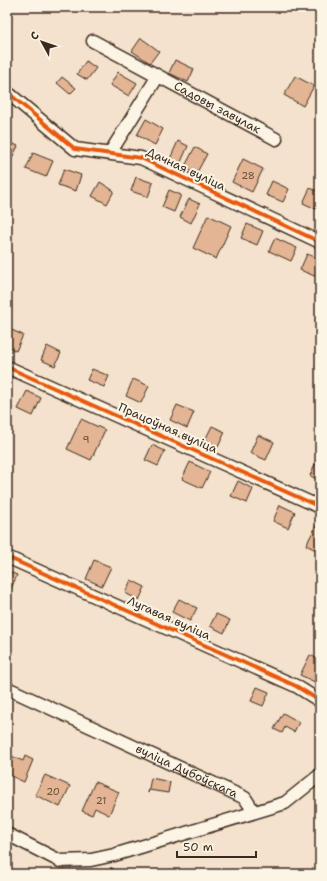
<svg xmlns="http://www.w3.org/2000/svg" width="327" height="881" viewBox="0 0 327 881" font-family="'Shantell Sans',sans-serif">
	<style>
		.lines { fill: none; stroke-linecap: round; stroke-linejoin: round }
		.stream { stroke: #728c9f; stroke-width: 3 }
		.building { fill: #e3b594; stroke: #3b2a1e }
		.street-casing { stroke: #3b2a1e; stroke-width: 15 }
		.path { stroke: #3b2a1e; stroke-width: 2; stroke-dasharray: 4 3; stroke-linecap: butt }
		.street { stroke: #fcf5e5; stroke-width: 12 }
		.cycleway-casing { stroke: #fcf5e5; stroke-width: 6 }
		.cycleway { stroke: #e8590c; stroke-width: 4 }
		.labels { text-anchor: middle; dominant-baseline: central; stroke-width: 4; stroke-linejoin: round; paint-order: stroke }
		.number-label { font-size: 10px; fill: #654d3c }
		.street-label { font-size: 12px; fill: #3b2a1e; stroke: #fcf5e5 }
	</style>
	<rect width="100%" height="100%" fill="#f4e2cd"/>
	<filter id="ink" filterUnits="userSpaceOnUse"><feTurbulence type="fractalNoise" baseFrequency=".025" numOctaves="2"/><feDisplacementMap in="SourceGraphic" scale="8" xChannelSelector="R" yChannelSelector="G"/><feConvolveMatrix kernelMatrix="1 2 1 2 8 2 1 2 1" color-interpolation-filters="sRGB"/></filter>
	<g filter="url(#ink)">
		<g class="lines">
			<polyline class="stream" points="49,873 49,874"/>
		</g>
		<g class="building">
			<polygon points="141,38 159,51 150,63 132,51"/>
			<polygon points="175,60 194,69 188,82 169,73"/>
			<polygon points="86,61 96,68 87,80 77,74"/>
			<polygon points="118,72 137,83 129,96 110,85"/>
			<polygon points="295,76 314,86 303,106 284,95"/>
			<polygon points="62,77 76,88 70,94 57,83"/>
			<polygon points="146,119 163,129 155,145 137,135"/>
			<polygon points="7,141 18,146 11,160 7,158"/>
			<polygon points="178,141 188,146 180,164 170,159"/>
			<polygon points="195,147 207,154 196,174 184,168"/>
			<polygon points="33,153 53,161 46,177 26,169"/>
			<polygon points="243,159 263,169 252,192 232,182"/>
			<polygon points="64,169 81,175 76,191 58,185"/>
			<polygon points="136,177 153,183 148,197 131,191"/>
			<polygon points="272,181 289,189 283,202 266,195"/>
			<polygon points="100,182 114,191 107,204 92,196"/>
			<polygon points="310,188 320,192 320,211 303,203"/>
			<polygon points="169,190 181,195 174,212 162,207"/>
			<polygon points="189,199 200,204 191,223 180,217"/>
			<polygon points="208,215 231,226 216,259 193,248"/>
			<polygon points="247,224 263,231 257,245 241,238"/>
			<polygon points="275,238 297,248 291,261 269,251"/>
			<polygon points="307,254 320,259 320,271 317,277 300,270"/>
			<polygon points="7,328 23,335 16,351 7,347"/>
			<polygon points="47,346 61,353 55,366 41,360"/>
			<polygon points="92,369 109,376 104,387 87,380"/>
			<polygon points="133,379 149,386 141,403 126,396"/>
			<polygon points="27,391 41,398 33,416 18,409"/>
			<polygon points="177,405 194,412 187,428 170,420"/>
			<polygon points="81,419 105,430 91,460 67,449"/>
			<polygon points="212,426 225,432 218,447 205,440"/>
			<polygon points="258,435 274,442 266,460 250,453"/>
			<polygon points="152,445 165,451 158,466 145,460"/>
			<polygon points="190,462 210,472 202,488 182,479"/>
			<polygon points="315,464 320,467 320,480 310,476"/>
			<polygon points="238,481 253,489 247,503 231,496"/>
			<polygon points="280,505 295,512 288,528 273,521"/>
			<polygon points="316,526 320,528 320,552 306,545"/>
			<polygon points="94,560 111,567 102,586 86,579"/>
			<polygon points="7,571 17,575 7,598"/>
			<polygon points="131,580 145,587 139,600 125,593"/>
			<polygon points="179,599 197,608 190,621 172,612"/>
			<polygon points="216,614 230,620 224,633 210,626"/>
			<polygon points="310,655 320,660 320,677 317,683 300,675"/>
			<polygon points="257,687 269,692 263,706 251,701"/>
			<polygon points="283,713 299,722 294,732 285,727 282,733 274,729"/>
			<polygon points="7,754 23,761 25,756 33,760 24,782 7,774"/>
			<polygon points="45,775 70,786 60,807 35,795"/>
			<polygon points="151,778 170,782 168,793 149,790 148,793"/>
			<polygon points="95,782 119,792 109,815 95,808 92,815 82,811"/>
			<polygon points="7,868 13,870 12,874 7,874"/>
		</g>
		<g class="lines">
			<g class="street-casing">
				<g id="street">
					<path id="s1" d="M93,41L276,139"/>
					<polyline points="7,92 75,149 141,158 320,242"/>
					<polyline points="110,153 158,76"/>
					<polyline points="7,367 320,507"/>
					<polyline points="7,557 296,686 320,701"/>
					<path id="s2" d="M7,688L245,798L254,812"/>
					<polyline points="7,834 60,861 91,860 114,855 285,803 320,775"/>
				</g>
			</g>
			<polyline class="path" points="110,868 126,874"/>
			<use href="#street" class="street"/>
			<g class="cycleway-casing">
				<g id="cycleway">
					<polyline points="7,92 75,149 141,158 320,242"/>
					<polyline points="7,367 320,507"/>
					<polyline points="7,557 296,686 320,701"/>
				</g>
			</g>
			<use href="#cycleway" class="cycleway"/>
		</g>
	</g>
	<g class="labels">
		<g class="number-label">
			<text x="248" y="175">28</text>
			<text x="86" y="439">9</text>
			<text x="53" y="791">20</text>
			<text x="101" y="800">21</text>
		</g>
		<g class="street-label">
			<text stroke="none"><textPath href="#s1" startOffset="141">Садовы завулак</textPath></text>
			<text transform="translate(186 169) rotate(25)">Дачная вуліца</text>
			<text transform="translate(168 428) rotate(24)">Працоўная вуліца</text>
			<text transform="translate(169 618) rotate(24)">Лугавая вуліца</text>
			<text stroke="none"><textPath href="#s2" startOffset="198">вуліца Дубоўскага</textPath></text>
		</g>
	</g>
	<rect width="327" height="881" fill="none" stroke="#fcf5e5" stroke-width="24"/>
	<rect x="12" y="12" width="303" height="857" fill="none" stroke="#3b2a1e" stroke-width="1.5" filter="url(#ink)"/>
	<g transform="translate(42 42) rotate(310)" stroke="#fcf5e5" stroke-width="3" paint-order="stroke">
	<path d="M0-3L7 15L0 10L-7 15Z" fill="#3b2a1e"/>
	<text y="-6" font-size="11" font-weight="bold" text-anchor="middle" fill="#3b2a1e">С</text>
	</g>
	<path d="M177 851v6h79v-6" fill="none" stroke="#3b2a1e" stroke-width="2"/>
	<text x="183" y="851" font-size="12" fill="#3b2a1e" stroke="#fcf5e5" stroke-width="3" paint-order="stroke">50 m</text>
</svg>
